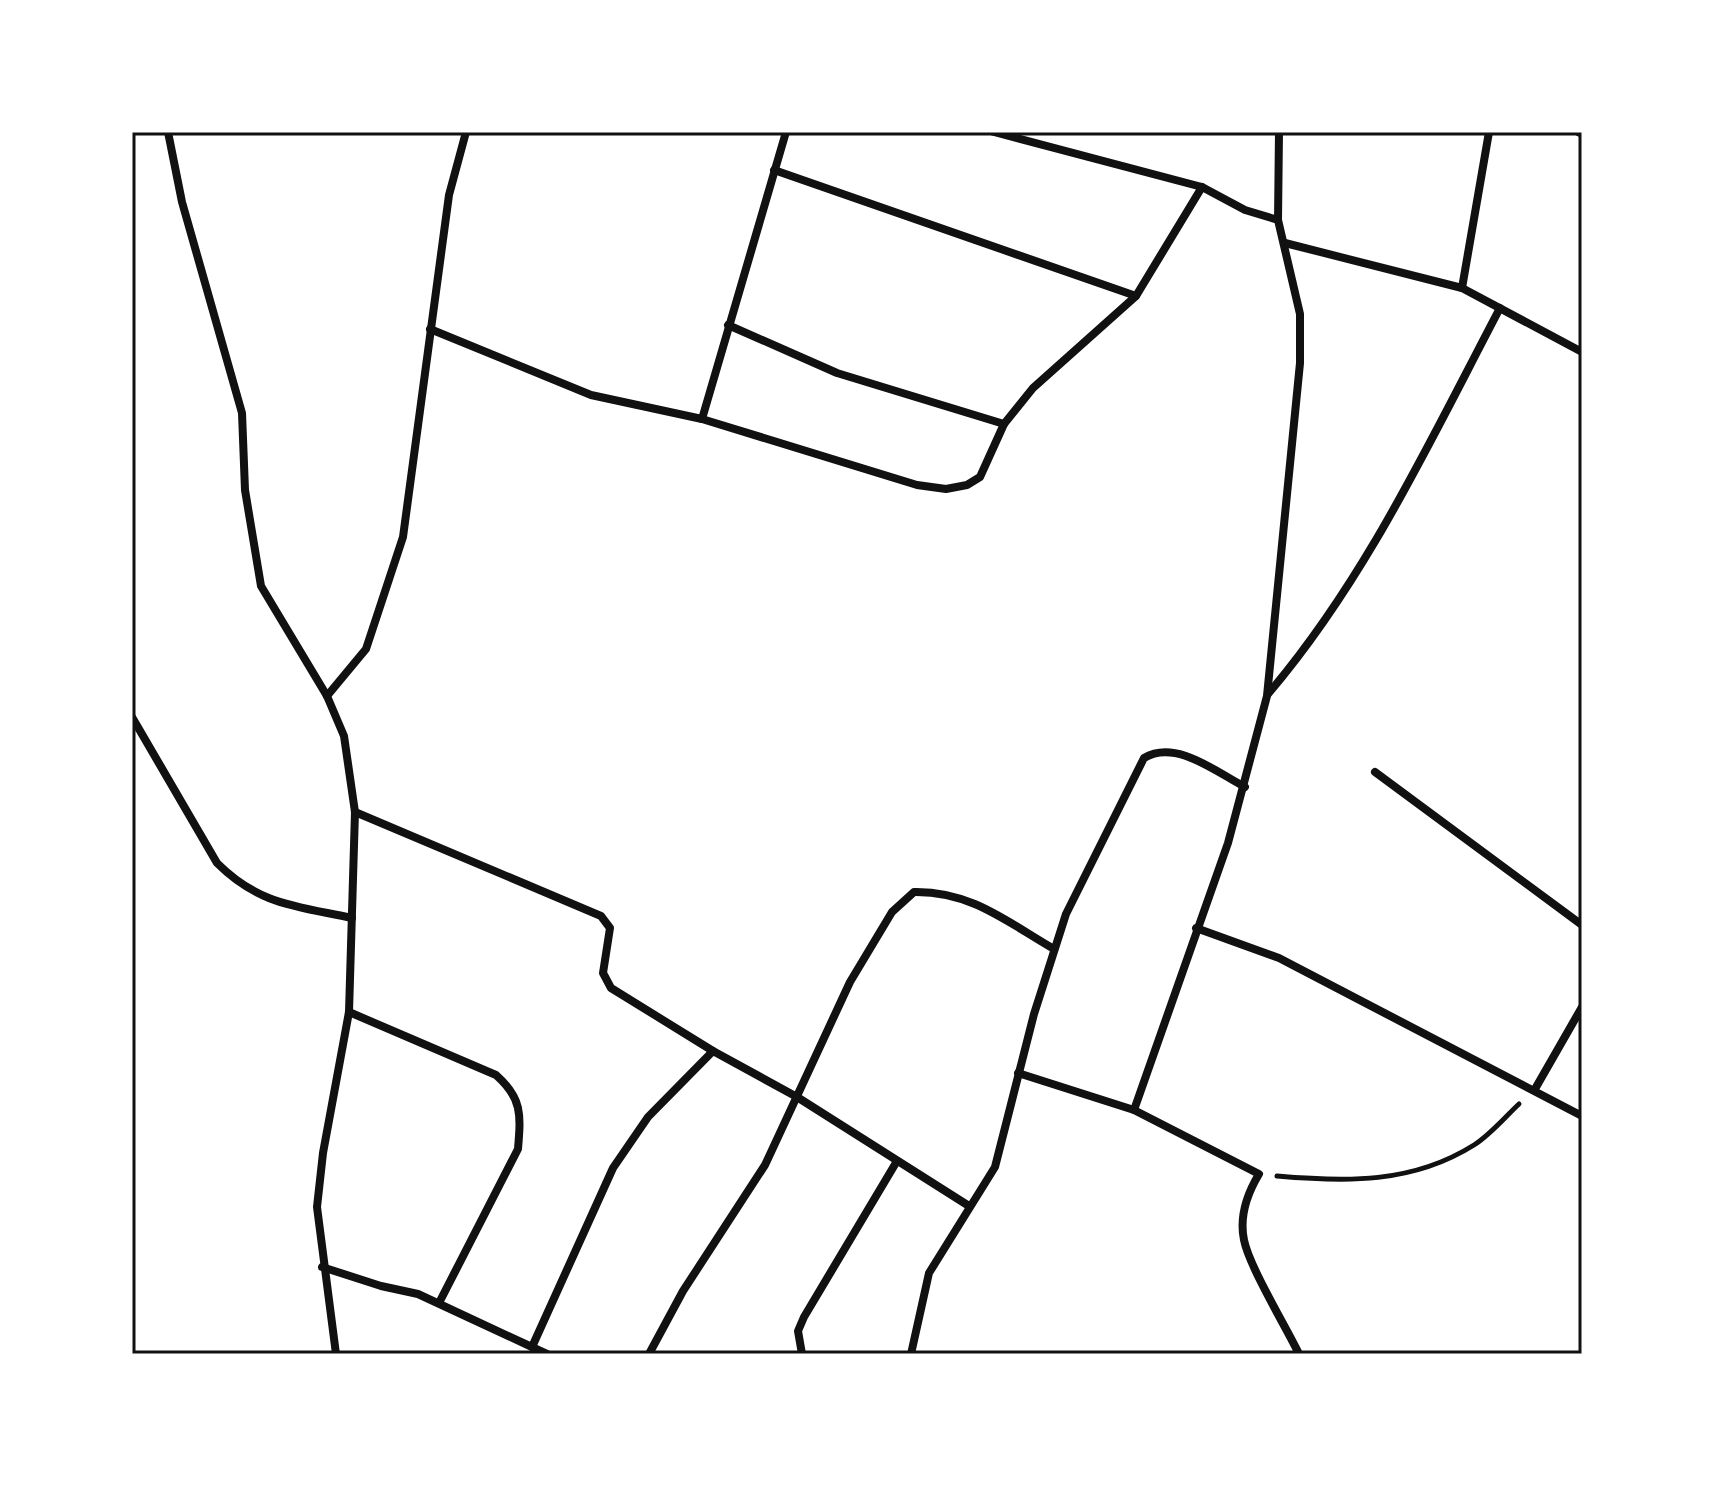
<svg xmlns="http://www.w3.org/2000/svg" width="1714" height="1486" viewBox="0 0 1714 1486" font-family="'Exo 2',sans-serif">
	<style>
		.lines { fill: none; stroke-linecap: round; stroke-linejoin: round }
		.path { stroke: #111; stroke-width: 5 }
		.minor { stroke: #111; stroke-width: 8 }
		.neatline { fill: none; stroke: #111; stroke-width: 3 }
	</style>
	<rect width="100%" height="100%" fill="#fff"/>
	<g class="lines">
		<path class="path" d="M1277,1176C1346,1182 1412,1184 1474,1145C1490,1135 1505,1117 1519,1104"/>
		<g class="minor">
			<polyline points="168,132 182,202 242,413 245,490 261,586 327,696 344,736 355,812 349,1012 323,1153 317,1207 336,1354"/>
			<polyline points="994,132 1202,187 1245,210 1278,220 1300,314 1300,363 1267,696 1228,843 1134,1110"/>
			<polyline points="1578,132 1582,134"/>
			<polyline points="774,170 1136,296"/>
			<polyline points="1278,220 1279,132"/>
			<polyline points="1285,243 1462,288 1582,352"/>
			<polyline points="1462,288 1489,132"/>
			<polyline points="728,325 837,373 1004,424"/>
			<polyline points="430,329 591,395 702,419 917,485 946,489 967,485 980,477 1004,424 1033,388 1136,296 1202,187"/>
			<polyline points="702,419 786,132"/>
			<path d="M1268,694C1366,579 1430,441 1500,308"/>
			<polyline points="327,696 366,649 403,537 449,195 466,132"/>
			<path d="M132,717L217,863C259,905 296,906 352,918"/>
			<polyline points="1375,772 1582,925"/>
			<polyline points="355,812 601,916 610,928 603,973 611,988 713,1051"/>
			<polyline points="1196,928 1279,958 1582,1116"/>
			<path d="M349,1012L496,1075C522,1098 521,1114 518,1149L439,1303"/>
			<path d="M1018,1073L1134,1110L1259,1174C1247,1194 1239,1216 1244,1240C1249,1266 1286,1327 1299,1354"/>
			<polyline points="1535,1089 1582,1007"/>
			<polyline points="322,1267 381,1286 418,1294 547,1354"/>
			<polyline points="532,1347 613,1168 648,1117 713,1051 797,1097 969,1206"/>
			<path d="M649,1354L683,1291L765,1165L850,982L892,912L914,892C971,891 1007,922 1054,949"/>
			<polyline points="802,1354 798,1331 804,1317 897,1161"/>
			<path d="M911,1354L929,1273L995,1167L1034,1014L1066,914L1144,758C1176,739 1216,772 1245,787"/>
		</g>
	</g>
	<rect width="1714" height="1486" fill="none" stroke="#ffffff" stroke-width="268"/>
	<rect x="134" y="134" width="1446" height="1218" class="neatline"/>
</svg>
